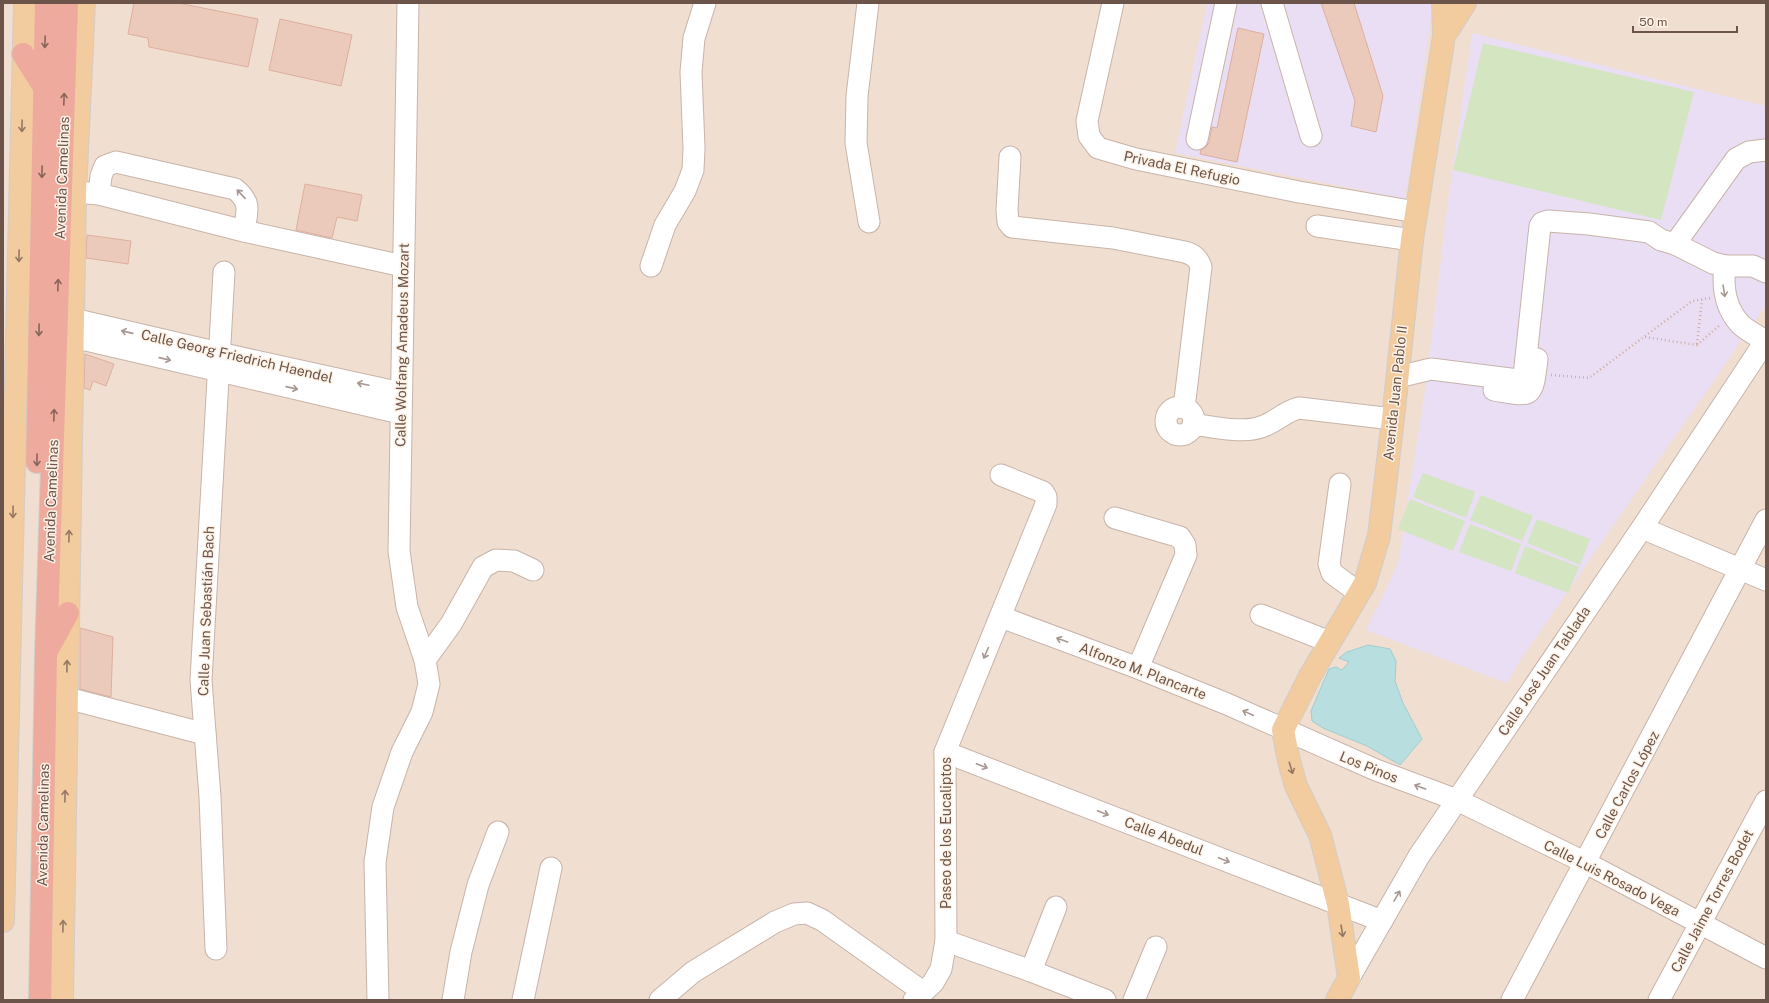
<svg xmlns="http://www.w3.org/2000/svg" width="1769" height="1003" viewBox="0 0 1769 1003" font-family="'Public Sans',sans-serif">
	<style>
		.residential { fill: #f0ded0 }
		.education { fill: #eadef5 }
		.green { fill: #d3e5c1 }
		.water { fill: #b8dee0; stroke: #9fced1 }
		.building { fill: #eccabb; stroke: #ddaf9d }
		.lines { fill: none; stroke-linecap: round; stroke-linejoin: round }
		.minor-casing { stroke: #c8b4a9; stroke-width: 23 }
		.major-casing { stroke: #d3ccc9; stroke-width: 24 }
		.highway-casing { stroke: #d3ccc9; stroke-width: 24 }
		.path { stroke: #d0ad9f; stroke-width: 2.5; stroke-dasharray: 1 3; stroke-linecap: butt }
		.minor { stroke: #fff; stroke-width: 21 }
		.major { stroke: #f2cb9f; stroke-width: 22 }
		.highway { stroke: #eeaa9d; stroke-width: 22 }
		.oneway { stroke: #87655b }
		.oneway2 { stroke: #957864 }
		.oneway3 { stroke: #a79892 }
		.labels { text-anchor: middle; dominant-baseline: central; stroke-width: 3; stroke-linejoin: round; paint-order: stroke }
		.street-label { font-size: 14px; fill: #6d544a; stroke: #fdf2e6 }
	</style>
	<rect width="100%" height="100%" fill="#f9ede1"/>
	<rect class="residential" x="3" y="3" width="1763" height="997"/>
	<g class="education">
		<polygon points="1207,3 1433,3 1405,199 1175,153"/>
		<polygon points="1472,33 1766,106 1766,305 1519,662 1507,683 1366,630 1398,564 1425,390 1448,201"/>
	</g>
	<g class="green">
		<polygon points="1483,43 1694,92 1661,220 1453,170"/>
		<polygon points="1423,473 1475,492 1466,518 1413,497"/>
		<polygon points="1481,495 1533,516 1522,541 1470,520"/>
		<polygon points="1410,499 1465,521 1453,551 1398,529"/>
		<polygon points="1537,519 1590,539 1580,565 1527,543"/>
		<polygon points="1470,524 1521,544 1511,571 1459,552"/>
		<polygon points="1525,546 1579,567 1568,593 1515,573"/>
	</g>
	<polygon class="water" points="1368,645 1390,649 1396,661 1395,681 1403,703 1422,739 1400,765 1367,746 1323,728 1312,721 1311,711 1329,669 1336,667 1342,670 1349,662 1339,658 1347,652"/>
	<g class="building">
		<polygon points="134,3 178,3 258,19 248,67 149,47 148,38 128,34"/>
		<polygon points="1321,3 1354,3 1383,96 1376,132 1351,126 1355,101"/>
		<polygon points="280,19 352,35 341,86 269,70"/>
		<polygon points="1238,28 1264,34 1237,162 1200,154 1201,150 1206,147 1209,142 1212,127 1217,128"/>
		<polygon points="305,184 362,195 357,221 337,217 332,238 296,230"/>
		<polygon points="87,235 131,241 128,264 86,258"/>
		<polygon points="85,354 114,364 106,386 93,381 90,390 84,388"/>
		<polygon points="80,628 113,637 111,697 80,689"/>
	</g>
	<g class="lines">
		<g class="minor-casing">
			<g id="minor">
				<polyline points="868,3 857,96 856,143 869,222"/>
				<polyline points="1113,3 1087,121 1089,136 1098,148 1136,159 1299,192 1416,212"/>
				<polyline points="1272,3 1311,136"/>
				<polyline points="1197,139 1226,3"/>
				<path d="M1010,157L1007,210L1008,222L1012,227L1113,238L1185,252C1194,255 1198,258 1201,267L1184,408"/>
				<polyline points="75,192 99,194 244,231 403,266"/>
				<path d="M99,194L101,176L105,166L116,162L235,189C252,203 247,211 244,231"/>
				<polyline points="1317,226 1412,240"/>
				<polyline points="1675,244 1736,159 1749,152 1766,150"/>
				<polyline points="651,266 665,225 685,191 693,170 694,148 691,72 694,38 705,3"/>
				<polyline points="73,319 219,353 401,393"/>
				<polyline points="73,337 400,413"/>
				<path d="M1765,341C1758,336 1748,331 1741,325C1725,308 1722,288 1725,266H1753L1766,272"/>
				<polyline points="1398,377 1431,369 1518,380 1524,376 1540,226 1542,223 1548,221 1589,224 1649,232 1661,240 1675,244 1713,263 1725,266"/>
				<path d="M1494,390C1533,396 1532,400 1537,359"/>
				<circle cx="1180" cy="421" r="14"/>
				<path d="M1193,424C1214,427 1247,435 1266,425C1278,420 1286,411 1299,408L1393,419"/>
				<polyline points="1340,484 1329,564 1332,573 1359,593"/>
				<polyline points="1115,518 1180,537 1185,545 1186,555 1138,668"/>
				<polyline points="1642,528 1766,580"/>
				<polyline points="1261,615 1330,642"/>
				<polyline points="1001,617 1138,668 1227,704 1376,770 1457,800 1586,863 1766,958"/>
				<polyline points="425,660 451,624 483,567 496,560 514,561 533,570"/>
				<polyline points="67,698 205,734"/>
				<polyline points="945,752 1382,921"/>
				<polyline points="946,941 1031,971 1105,1000"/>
				<polyline points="216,949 210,797 201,680 224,272"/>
				<polyline points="1031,971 1056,907"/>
				<polyline points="1349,978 1419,856 1642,528 1766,340"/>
				<polyline points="378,1000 375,862 383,807 402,752 422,712 429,684 425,660 407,607 399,551 408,3"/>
				<polyline points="453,1000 461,952 478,885 498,832"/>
				<polyline points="523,1000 551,868"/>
				<polyline points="660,1000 693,972 775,922 794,914 807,913 822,920 923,992"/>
				<polyline points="914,1000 933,983 941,969 946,941 945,752 1046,504 1046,497 1043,492 1001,475"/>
				<polyline points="1134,1000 1156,947"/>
				<polyline points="1512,1000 1766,520"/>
				<polyline points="1659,1000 1766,801"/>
			</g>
		</g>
		<g class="major-casing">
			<g id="major">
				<polyline points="1444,36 1465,3"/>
				<polyline points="3,921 25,3"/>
				<polyline points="62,1000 75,192 84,3"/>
				<polyline points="1337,1000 1349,978 1338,904 1320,835 1296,786 1289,761 1283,730 1310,676 1365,583 1379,536 1393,419 1412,240 1444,36 1443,3"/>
			</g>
		</g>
		<g class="highway-casing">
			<g id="highway">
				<polyline points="23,54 44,87"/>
				<polyline points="37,462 46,3"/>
				<polyline points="48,649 68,613"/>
				<polyline points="40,1000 46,654 67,3"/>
			</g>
		</g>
		<g class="path">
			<polyline points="1645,337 1697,345"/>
			<polyline points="1697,344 1702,300"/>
			<polyline points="1697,345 1721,324"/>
			<polyline points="1551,375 1589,378 1692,301 1710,298"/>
		</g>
		<use href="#minor" class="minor"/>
		<use href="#major" class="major"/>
		<use href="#highway" class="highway"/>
	</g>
	<defs><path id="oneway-shaft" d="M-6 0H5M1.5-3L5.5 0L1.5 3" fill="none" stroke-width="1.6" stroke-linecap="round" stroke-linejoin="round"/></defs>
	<g class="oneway">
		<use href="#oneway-shaft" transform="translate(45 42) rotate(92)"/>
		<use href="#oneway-shaft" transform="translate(64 99) rotate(-88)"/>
		<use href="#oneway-shaft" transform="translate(42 172) rotate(91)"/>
		<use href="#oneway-shaft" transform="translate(58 285) rotate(-88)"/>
		<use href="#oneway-shaft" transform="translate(39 330) rotate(91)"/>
		<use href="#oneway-shaft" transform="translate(54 415) rotate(-88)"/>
		<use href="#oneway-shaft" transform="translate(37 460) rotate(91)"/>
	</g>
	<g class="oneway2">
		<use href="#oneway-shaft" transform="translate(22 126) rotate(91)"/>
		<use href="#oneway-shaft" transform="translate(19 256) rotate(91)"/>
		<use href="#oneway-shaft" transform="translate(13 512) rotate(91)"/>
		<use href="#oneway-shaft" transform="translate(69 536) rotate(-89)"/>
		<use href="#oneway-shaft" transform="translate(67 666) rotate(-89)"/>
		<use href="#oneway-shaft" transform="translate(1291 768) rotate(73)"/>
		<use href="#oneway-shaft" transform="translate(65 796) rotate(-89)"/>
		<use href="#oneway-shaft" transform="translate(63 926) rotate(-89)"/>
		<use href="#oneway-shaft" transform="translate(1342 931) rotate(81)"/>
	</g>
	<g class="oneway3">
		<use href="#oneway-shaft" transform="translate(241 194) rotate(-133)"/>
		<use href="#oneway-shaft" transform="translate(1724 291) rotate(81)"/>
		<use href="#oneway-shaft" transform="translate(127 332) rotate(-167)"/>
		<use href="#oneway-shaft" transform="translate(165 359) rotate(13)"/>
		<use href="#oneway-shaft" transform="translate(363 384) rotate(-168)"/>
		<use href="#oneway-shaft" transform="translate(292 388) rotate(13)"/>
		<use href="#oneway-shaft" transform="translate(1062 640) rotate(-160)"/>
		<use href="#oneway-shaft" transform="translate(986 653) rotate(113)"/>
		<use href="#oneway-shaft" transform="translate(1248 713) rotate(-155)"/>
		<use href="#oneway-shaft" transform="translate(982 766) rotate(21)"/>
		<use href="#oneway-shaft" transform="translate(1420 787) rotate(-160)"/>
		<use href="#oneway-shaft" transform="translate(1103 813) rotate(21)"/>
		<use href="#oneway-shaft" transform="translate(1224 860) rotate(21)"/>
		<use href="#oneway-shaft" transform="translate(1397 896) rotate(-60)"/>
	</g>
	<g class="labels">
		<g class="street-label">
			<text transform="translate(1182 168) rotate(12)">Privada El Refugio</text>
			<text transform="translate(62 178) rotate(-88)">Avenida Camelinas</text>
			<text transform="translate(402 345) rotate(-89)">Calle Wolfang Amadeus Mozart</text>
			<text transform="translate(237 356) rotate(13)">Calle Georg Friedrich Haendel</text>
			<text transform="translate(1395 393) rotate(-84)">Avenida Juan Pablo II</text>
			<text transform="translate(51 501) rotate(-88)">Avenida Camelinas</text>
			<text transform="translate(206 611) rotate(-88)">Calle Juan Sebastián Bach</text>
			<text transform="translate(1143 671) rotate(21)">Alfonzo M. Plancarte</text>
			<text transform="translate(1544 671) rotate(-56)">Calle José Juan Tablada</text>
			<text transform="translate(1369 767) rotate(22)">Los Pinos</text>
			<text transform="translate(1627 785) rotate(-62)">Calle Carlos López</text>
			<text transform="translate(43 825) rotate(-89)">Avenida Camelinas</text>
			<text transform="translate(946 833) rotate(-90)">Paseo de los Eucaliptos</text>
			<text transform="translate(1164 836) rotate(21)">Calle Abedul</text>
			<text transform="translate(1612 878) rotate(27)">Calle Luis Rosado Vega</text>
			<text transform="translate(1712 901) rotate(-62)">Calle Jaime Torres Bodet</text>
		</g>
	</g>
	<rect width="1769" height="1003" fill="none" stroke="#6d544a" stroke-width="8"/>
	<path d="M1633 26v6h104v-6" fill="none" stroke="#6d544a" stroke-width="2"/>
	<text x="1639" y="26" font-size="12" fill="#6d544a" stroke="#fdf2e6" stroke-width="3" paint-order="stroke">50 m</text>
</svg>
